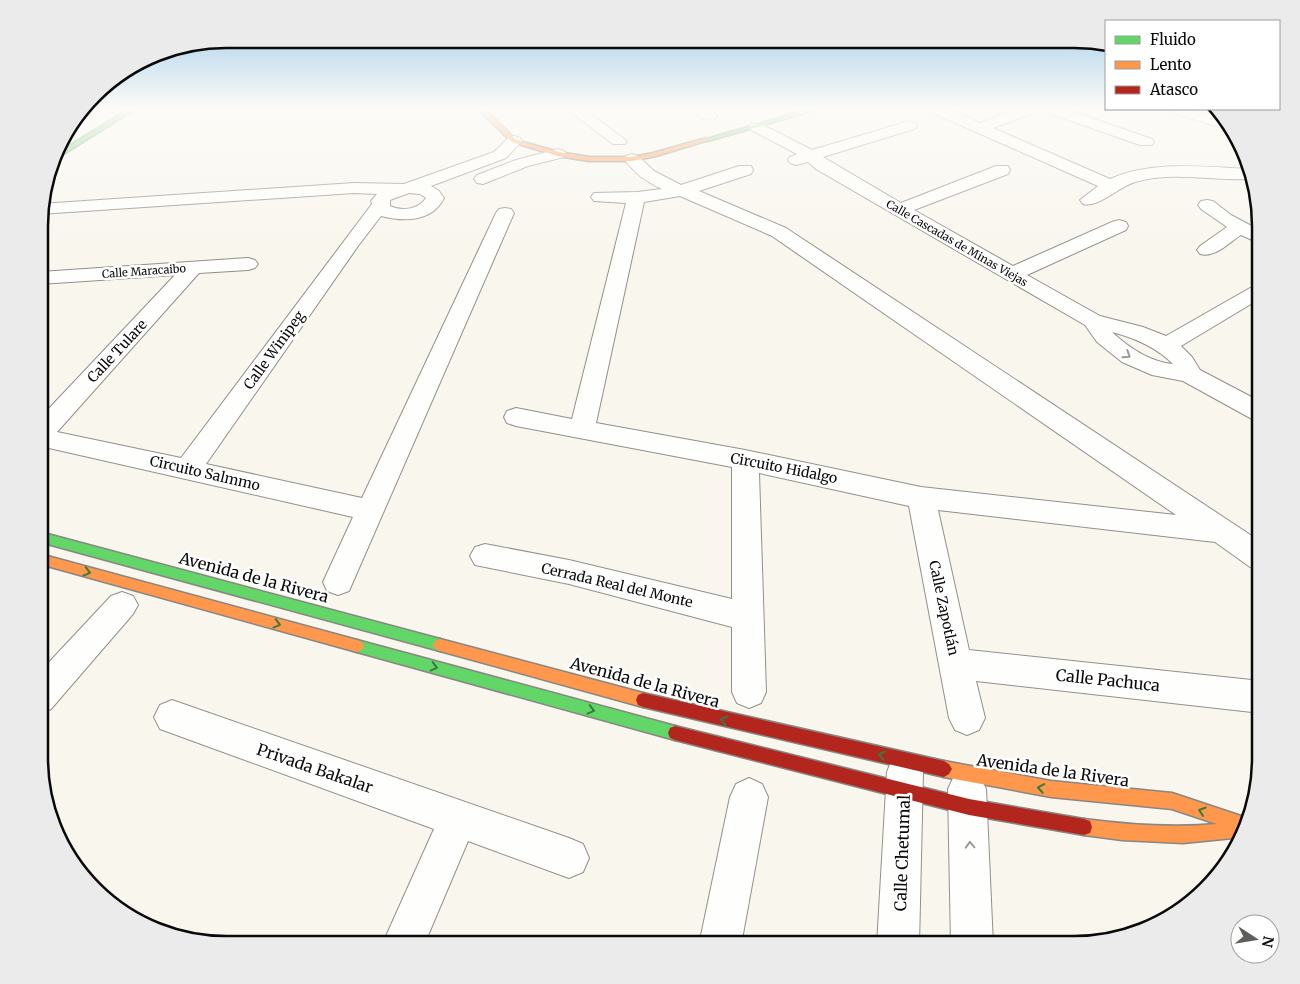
<svg xmlns="http://www.w3.org/2000/svg" width="1300" height="984" viewBox="0 0 1300 984" font-family="Merriweather,serif">
	<style>
		.lines { fill: none; stroke-linecap: round; stroke-linejoin: round }
		.street-casing { stroke: #92908d; stroke-width: 2 }
		.fast-casing { stroke: #888783; stroke-width: 3 }
		.slow-casing { stroke: #888783; stroke-width: 3 }
		.jam-casing { stroke: #888783; stroke-width: 3 }
		.street { fill: #fefefc; fill-rule: evenodd }
		.fast { fill: #63d668; fill-rule: evenodd }
		.slow { fill: #ff974d; fill-rule: evenodd }
		.jam { fill: #b3261e; fill-rule: evenodd }
		.oneway { stroke: #9c9c9b }
		.oneway2 { stroke: #3b7a3e }
		.labels { text-anchor: middle; dominant-baseline: central; stroke-width: 5; stroke-linejoin: round; paint-order: stroke }
		.far-street-label { font-size: 11px; fill: #0a0a0a; stroke: #fff }
		.street-label { font-size: 14px; fill: #0a0a0a; stroke: #fff }
		.near-street-label { font-size: 16px; fill: #0a0a0a; stroke: #fff }
		.rim { fill: none; stroke: #0a0a0a; stroke-width: 2.5 }
	</style>
	<rect width="100%" height="100%" fill="#f9f6ee"/>
	<g class="lines">
		<g class="street-casing">
			<g id="street">
				<polygon points="568,110 585,110 627,141 625,144 613,144"/>
				<path d="M693,110H711L717,116L715,119C707,121 698,117 693,110Z"/>
				<path d="M931,110H951L980,123L1014,110H1036L1034,113L993,128L1110,179C1153,160 1203,167 1248,169L1250,179C1212,181 1173,171 1135,182C1118,187 1099,208 1083,204L1080,200L1098,186L933,113Z"/>
				<polygon points="1046,110 1068,110 1152,139 1154,142 1152,145 1140,145 1048,113"/>
				<polygon points="1170,110 1194,110 1224,119 1231,129 1223,128 1172,113"/>
				<path d="M909,121L914,123L917,126L914,129L823,157L901,203L996,166H1008L1010,170L1008,174L914,210L1013,266L1112,222L1119,220L1126,222L1128,226L1126,230L1027,275L1100,316L1143,327L1166,336L1250,288L1261,287V298L1181,346L1192,357L1200,370L1261,402V421L1252,419L1183,381L1152,375L1122,362L1097,342L1085,325L816,169L808,162L796,165L790,163L788,160L790,157L797,154L751,130L748,127L751,124H761L812,150ZM1112,332C1135,338 1156,347 1173,364C1150,362 1128,347 1112,332Z"/>
				<path d="M514,136L520,138L522,141L506,158L431,186L439,191L444,198C432,222 404,222 381,216L358,246L206,464L362,498L496,213L499,209L505,208L511,209L514,213L349,591L338,595L327,591L323,582L353,517L40,446V418L175,275L40,284V272L248,258L255,260L258,264L255,268L248,270L199,273L57,432L181,458L372,204L371,201L377,194L354,193L40,214V204L354,183L404,184L494,152L508,138ZM409,193L420,194L426,198C419,209 402,212 390,206V200Z"/>
				<polygon points="558,149 564,151 566,154 564,157 528,166 483,184 477,183 474,179 477,175 516,160"/>
				<path d="M632,154L638,156L654,171L681,185L739,166H751L753,170L751,174L699,191L786,228L1261,542V570L1250,567L1215,542L938,510L969,650L1261,681V713L976,681L985,718L979,730L967,735L955,730L949,718L909,506L759,473L766,692L761,703L749,708L737,703L732,692V627L569,584L475,565L470,556L475,547L485,544L569,560L732,599V467L516,426L507,423L504,417L507,411L516,408L572,419L626,203L594,201L591,197L594,193L637,192L662,189C646,182 634,173 624,159L626,156ZM680,196L772,236L1176,515L921,487L745,450L596,423L644,202Z"/>
				<path d="M1207,200L1213,201L1231,215L1261,231V244L1241,235C1228,243 1216,258 1200,254L1197,250L1200,246L1227,227L1201,209L1198,205L1201,201Z"/>
				<polygon points="122,592 133,596 138,605 133,614 51,709 39,714 39,673 111,596"/>
				<polygon points="172,700 569,838 583,844 589,858 583,872 569,878 468,841 424,945 382,945 434,829 160,729 154,717 160,705"/>
				<polygon points="905,754 918,759 923,772 919,945 877,945 887,772 892,759"/>
				<polygon points="967,770 980,776 986,789 993,945 951,945 948,789 954,776"/>
				<polygon points="749,778 762,784 768,797 741,945 699,945 730,797 736,784"/>
			</g>
		</g>
		<g class="fast-casing">
			<g id="fast">
				<polygon points="127,110 134,110 54,160 56,154"/>
				<polygon points="806,110 816,110 708,141 703,140"/>
				<polygon points="40,532 440,639 445,641 447,645 445,649 440,651 40,542"/>
				<polygon points="357,640 675,726 680,728 682,733 680,738 675,740 357,652 352,650 350,646 352,642"/>
			</g>
		</g>
		<g class="slow-casing">
			<g id="slow">
				<polygon points="479,110 486,110 516,140 559,152 589,157 632,157 653,153 706,138 709,140 656,156 632,161 589,161 558,156 512,142"/>
				<polygon points="40,554 357,640 362,642 364,646 362,650 357,652 40,564"/>
				<polygon points="440,639 643,693 648,695 650,700 648,705 643,707 440,651 435,649 433,645 435,641"/>
				<path d="M944,761L1051,781L1172,793L1250,819L1247,830L1243,837L1183,843L1122,840L1084,835L1078,833L1076,827L1078,821L1084,819C1129,825 1172,828 1217,824L1172,809L1051,797L944,777L939,774L936,769L939,764Z"/>
			</g>
		</g>
		<g class="jam-casing">
			<g id="jam">
				<polygon points="643,693 944,761 949,764 952,769 949,774 944,777 643,707 638,705 636,700 638,695"/>
				<polygon points="675,726 969,799 1084,819 1090,821 1092,827 1090,833 1084,835 969,815 675,740 670,738 668,733 670,728"/>
			</g>
		</g>
		<use href="#street" class="street"/>
		<use href="#fast" class="fast"/>
		<use href="#slow" class="slow"/>
		<use href="#jam" class="jam"/>
	</g>
	<defs><path id="oneway-chevron" d="M-2-3.5L2.5 0L-2 3.5" fill="none" stroke-width="1.6" stroke-linecap="round" stroke-linejoin="round" transform="scale(1.25)"/></defs>
	<g class="oneway">
		<use href="#oneway-chevron" transform="translate(1127 355) rotate(33)"/>
		<use href="#oneway-chevron" transform="translate(970 845) rotate(-92)"/>
	</g>
	<g class="oneway2">
		<use href="#oneway-chevron" transform="translate(87 572) rotate(15)"/>
		<use href="#oneway-chevron" transform="translate(277 624) rotate(15)"/>
		<use href="#oneway-chevron" transform="translate(434 667) rotate(15)"/>
		<use href="#oneway-chevron" transform="translate(591 710) rotate(15)"/>
		<use href="#oneway-chevron" transform="translate(724 720) rotate(-167)"/>
		<use href="#oneway-chevron" transform="translate(882 755) rotate(-167)"/>
		<use href="#oneway-chevron" transform="translate(1041 788) rotate(-170)"/>
		<use href="#oneway-chevron" transform="translate(1202 811) rotate(-162)"/>
	</g>
	<linearGradient id="sky" x2="0" y2="1"><stop stop-color="#9bc8eb"/><stop offset="0.44" stop-color="#fcfbf7"/><stop offset="1" stop-color="#fcfbf7" stop-opacity="0"/></linearGradient>
	<rect width="1300" height="248" fill="url(#sky)"/>
	<g class="labels">
		<g class="far-street-label">
			<text transform="translate(957 243) rotate(30)">Calle Cascadas de Minas Viejas</text>
			<text transform="translate(144 271) rotate(-4)">Calle Maracaibo</text>
		</g>
		<g class="street-label">
			<text transform="translate(274 350) rotate(-54)">Calle Winipeg</text>
			<text transform="translate(117 351) rotate(-47)">Calle Tulare</text>
			<text transform="translate(784 468) rotate(11)">Circuito Hidalgo</text>
			<text transform="translate(205 473) rotate(13)">Circuito Salmmo</text>
			<text transform="translate(617 585) rotate(13)">Cerrada Real del Monte</text>
			<text transform="translate(944 608) rotate(78)">Calle Zapotlán</text>
		</g>
		<g class="near-street-label">
			<text transform="translate(254 577) rotate(15)">Avenida de la Rivera</text>
			<text transform="translate(1108 680) rotate(6)">Calle Pachuca</text>
			<text transform="translate(645 682) rotate(15)">Avenida de la Rivera</text>
			<text transform="translate(315 768) rotate(19)">Privada Bakalar</text>
			<text transform="translate(1053 770) rotate(8)">Avenida de la Rivera</text>
			<text transform="translate(902 853) rotate(-88)">Calle Chetumal</text>
		</g>
	</g>
	<path d="M0 0H1300V984H0ZM226 48H1074A178 178 0 0 1 1252 226V758A178 178 0 0 1 1074 936H226A178 178 0 0 1 48 758V226A178 178 0 0 1 226 48Z" fill="#ebebeb" fill-rule="evenodd"/>
	<path class="rim" d="M226 48H1074A178 178 0 0 1 1252 226V758A178 178 0 0 1 1074 936H226A178 178 0 0 1 48 758V226A178 178 0 0 1 226 48Z"/>
	<rect x="1105" y="20" width="175" height="90" fill="#ffffff" stroke="#9d9d9d"/>
	<rect x="1115" y="36" width="25" height="8" fill="#63d668" stroke="#9d9d9d"/>
	<text x="1150" y="45" font-size="15" fill="#0a0a0a">Fluido</text>
	<rect x="1115" y="61" width="25" height="8" fill="#ff974d" stroke="#9d9d9d"/>
	<text x="1150" y="70" font-size="15" fill="#0a0a0a">Lento</text>
	<rect x="1115" y="86" width="25" height="8" fill="#b3261e" stroke="#9d9d9d"/>
	<text x="1150" y="95" font-size="15" fill="#0a0a0a">Atasco</text>
	<g transform="translate(1255 939) rotate(102)"><circle r="24" fill="#ffffff" stroke="#9d9d9d"/>
	<path d="M0-4L9 19L0 12L-9 19Z" fill="#5e5d5a"/>
	<text y="-8" font-size="14" font-weight="bold" text-anchor="middle" fill="#0a0a0a">N</text>
	</g>
</svg>
